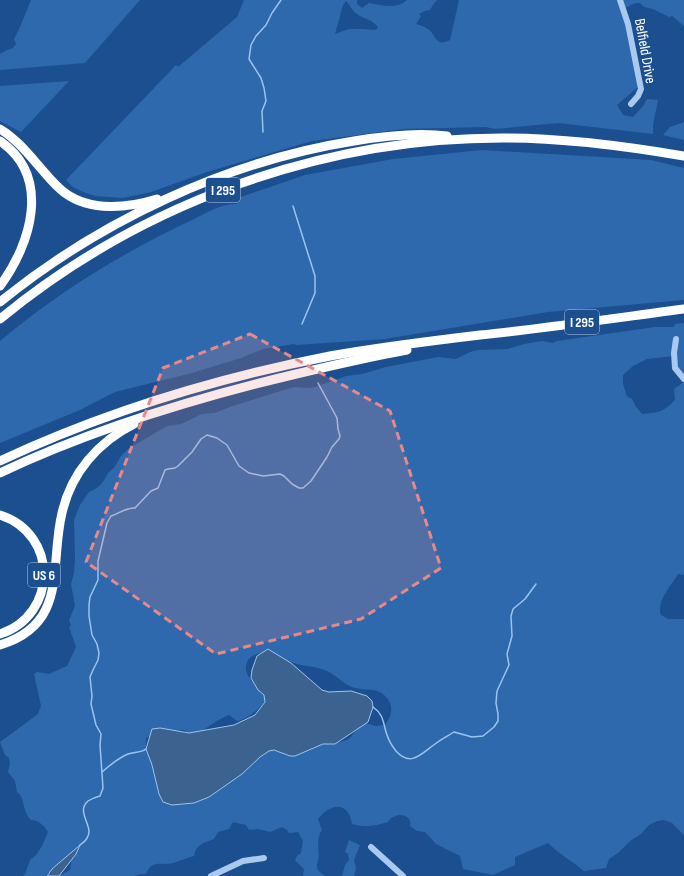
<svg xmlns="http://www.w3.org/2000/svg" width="684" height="876" viewBox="0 0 684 876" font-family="'Sofia Sans Condensed',sans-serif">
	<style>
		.green { fill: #2e69ad; fill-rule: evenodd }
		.water { fill: #3c6290; stroke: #9cc4f0 }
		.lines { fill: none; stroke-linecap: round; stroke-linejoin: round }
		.stream { stroke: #9cc4f0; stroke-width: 1.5 }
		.minor { stroke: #a9c9ee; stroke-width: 6 }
		.highway { stroke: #fff; stroke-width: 9 }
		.marked { fill: #e88989; fill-opacity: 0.2; stroke: #e88989; stroke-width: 3; stroke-dasharray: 8 5; stroke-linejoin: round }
		.labels { text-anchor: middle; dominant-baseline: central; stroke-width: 3.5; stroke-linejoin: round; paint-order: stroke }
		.shield { fill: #1b4f8f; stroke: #bbcadd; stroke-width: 1 }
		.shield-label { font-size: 14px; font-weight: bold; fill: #fff }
		.street-label { font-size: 15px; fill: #fff; stroke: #1b4f8f }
	</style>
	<rect width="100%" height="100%" fill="#1b4f8f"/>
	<g class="green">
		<polygon points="31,0 140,0 85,63 0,70 0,54 7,50 13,48 16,44 14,39 20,27"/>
		<path d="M244,0H357V4L362,8L369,3C382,5 396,10 407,0H437L433,5L430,10L425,11L419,14L421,16L416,24C419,25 424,26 428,29C436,34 435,48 450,40L459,0H684V26L672,16L669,17L653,9L644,7L640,3H635L625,8L638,87L617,105L623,115L633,117L643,106L647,99L658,100L653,125V134L558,123L496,129L485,127L403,129L312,141L207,172L151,192L123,198L95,196L83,192L73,187L66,180L176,65L178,67L237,17ZM346,1C350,5 352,11 357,14C363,19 375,20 378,28L375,30L363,29H349L335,34L343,5Z"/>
		<polygon points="69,81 21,132 0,121 0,86"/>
		<polygon points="684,122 684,140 663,135 670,127"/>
		<path d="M482,150L651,160L684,168V300L548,312L385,339L296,345L294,344L263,349L241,358L192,373L115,392L80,410L0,443V341C58,292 125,251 194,219C206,213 222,203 237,204L235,199L305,175L393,159Z"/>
		<path d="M684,323V379L676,369L674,356L647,359L633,366L623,375V384L627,396L632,399L636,407L642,414C657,413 664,412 675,400L674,389L684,382V575L678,574C671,586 656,601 661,615L668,619H684V835L672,823L664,820L657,821L649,825L641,834L630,841L618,853L609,859L606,868L584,871C572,861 559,854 548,843L515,857V865L493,875L463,869L460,856L436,844L425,832L417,831L410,826C413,815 396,810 388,822C373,826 366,828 352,824C348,800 330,804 318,819L322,830C317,836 318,847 319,855C319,859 315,865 318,870C319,872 323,874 325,876H303L304,869L295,860L297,856L301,853L303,841L298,832L289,833L287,830L282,827L270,832L258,829L249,830L246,825L233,822L229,829L218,832L214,839C205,842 195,845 194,856C186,858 180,861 173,863C161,866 152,859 146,874H140L135,876H59L70,870L72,856L59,863L45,876H23L25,874L30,860L36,855L42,846L48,832C44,826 39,820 31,820C22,811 25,797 17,792L15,781L8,772L10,763L9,758L5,755L0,742L38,714L41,706L34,674L37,672L49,674L67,666L76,647L69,627L71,626L69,620L75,606L71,584L74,573L75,559L74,520L80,505L89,492L97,488L103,482L108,473L114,468L121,456L128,449L167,426L181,424L202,414L215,413L230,407L274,393L294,387L309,388L315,387L346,376L362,374L386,367L438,357L456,359L470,352L478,350L508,349L524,344L542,341L553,343L557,341L655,327H674L675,324ZM265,652C277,655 283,659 294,663C305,667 318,666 329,672C338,677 345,685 355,688C366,691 375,687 384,695C395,705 392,715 385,725L376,726L366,723L359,727L349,739L335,744H324L295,756H290L274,750L269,751L260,757L242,774L160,796L159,794L152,765L146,749V738L155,733L183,730L187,732L191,738C204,731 215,720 229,715L237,721C247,719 262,708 266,698C260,686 239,675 248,660C252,655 259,653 265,652Z"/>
		<polygon points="349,840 360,845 354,860 356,868 354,876 342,876 345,865 349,860 348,854 345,852"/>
	</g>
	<g class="water">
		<polygon points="268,649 291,663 322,690 329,692 351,691 367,696 372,701 373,707 368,722 335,744 323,744 295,756 290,756 274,750 269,751 260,757 242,774 209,797 194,803 172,805 163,802 159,794 152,765 146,749 152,729 160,728 189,733 234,725 255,715 265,702 264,695 258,690 251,678 252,670 257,656"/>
		<polygon points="80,845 76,854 59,876 47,876 52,869"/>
	</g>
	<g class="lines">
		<g class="stream">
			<polyline points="263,132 262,111 266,101 264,88 261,78 249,59 251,45 256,36 266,25 272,13 281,0"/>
			<polyline points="293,206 315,276 315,293 302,324"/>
			<path d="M373,707C383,714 383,721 386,732C388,739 391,745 396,751C411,768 422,753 435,744C441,739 448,736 454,732L472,737L483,736L494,727L498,721V714L496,703L497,691L509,665L507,654L512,636L511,616L513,609L525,599L536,584"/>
			<path d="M102,772C110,765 118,758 128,754C134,752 141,753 146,749"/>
			<path d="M80,845C82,843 86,841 87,838C95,827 75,812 88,801C91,799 96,797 100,796L103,788L100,745L101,734L96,725L91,704L92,696L90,677L93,670L98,660L99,653L97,644L92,635L89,616V605L90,597L98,580V561L107,523L111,516C118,514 127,507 135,508L151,491L158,488L165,470L168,469L175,468L178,466L192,452L201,439L207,435L217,438L227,445L239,466L249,473L263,476L280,474L284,476L292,484L299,488H303L311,481L327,457L332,447L339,439L340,436L338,429L337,418L318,383"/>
		</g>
		<g class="minor">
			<polyline points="620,0 628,24 641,89 638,96 631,104"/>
			<polyline points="676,339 674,353 675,368 684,379"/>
			<polyline points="371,847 403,876"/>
			<polyline points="211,876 243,861 264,858"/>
		</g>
		<g class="highway">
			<path d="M0,129C15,138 26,151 38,165C46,174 55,186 65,193C91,212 128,208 157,199"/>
			<path d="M0,141C52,177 31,244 0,286"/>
			<path d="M0,302C100,221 227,161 354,141C384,136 416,132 447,136"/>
			<path d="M0,319C141,203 323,137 506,138C566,138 625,146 684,156"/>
			<path d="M0,461C105,412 217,378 330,356C380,347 430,341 480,335C548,328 616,318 684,309"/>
			<path d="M0,473C93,429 192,399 292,375C330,366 368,357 407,350"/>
			<path d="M0,515C59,534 58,615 0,634"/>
			<path d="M0,645C69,624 49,566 62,513C71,473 98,442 134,424"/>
		</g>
	</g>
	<path class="marked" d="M250,334L390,411L441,568L361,619L216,654L86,562L163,368Z"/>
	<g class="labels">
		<g class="shield">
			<rect x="206" y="178" width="34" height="24" rx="3"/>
			<rect x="565" y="310" width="34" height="24" rx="3"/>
			<rect x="28" y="563" width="32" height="24" rx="3"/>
		</g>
		<g class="shield-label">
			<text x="223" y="190">I 295</text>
			<text x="582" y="322">I 295</text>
			<text x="44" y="575">US 6</text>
		</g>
		<g class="street-label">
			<text transform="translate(645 51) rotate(80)">Belfield Drive</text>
		</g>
	</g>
</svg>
